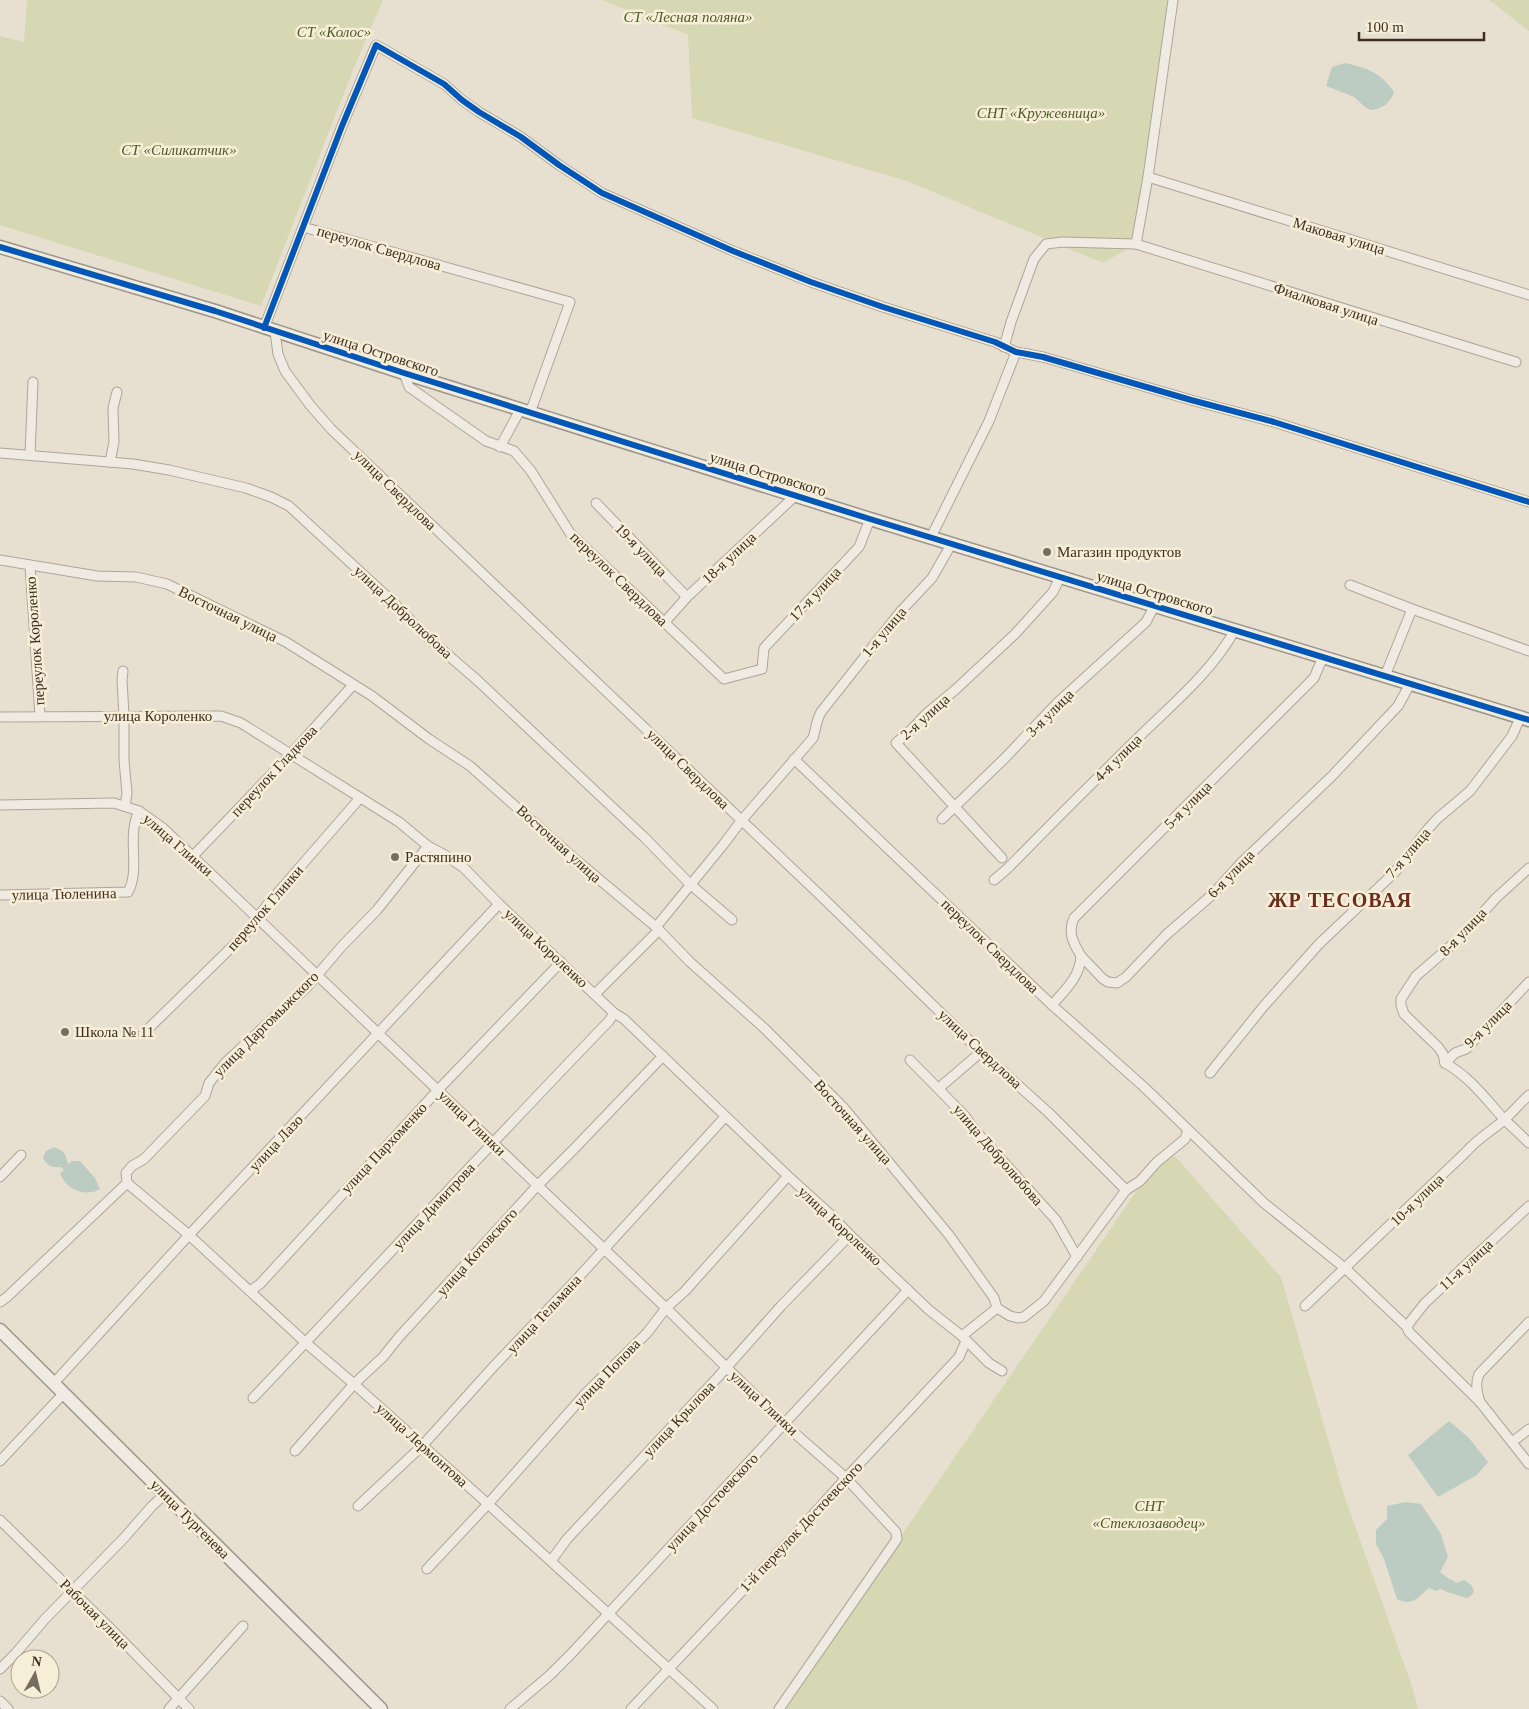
<svg xmlns="http://www.w3.org/2000/svg" width="1529" height="1709" viewBox="0 0 1529 1709" font-family="'Times New Roman',serif">
	<style>
		.green { fill: #d6d7b3 }
		.water { fill: #bcccc2 }
		.lines { fill: none; stroke-linecap: round; stroke-linejoin: round }
		.street-casing { stroke: #ada599; stroke-width: 11 }
		.secondary-casing { stroke: #9c958a; stroke-width: 15 }
		.street { stroke: #efebe3; stroke-width: 9 }
		.secondary { stroke: #efebe3; stroke-width: 12 }
		.cycleway-casing { stroke: #f7eed8; stroke-width: 9 }
		.cycleway { stroke: #0057b8; stroke-width: 6 }
		.poi-dot { fill: #786c5e; stroke: #f7eed8; stroke-width: 2 }
		.labels { text-anchor: middle; dominant-baseline: central; stroke-width: 5; stroke-linejoin: round; paint-order: stroke }
		.park-label { font-size: 15px; font-style: italic; fill: #4d5a26; stroke: #f7eed8 }
		.street-label { font-size: 15px; fill: #3d2e20; stroke: #f7eed8 }
		.poi-label { font-size: 15px; fill: #3d2e20; stroke: #f7eed8; text-anchor: start }
		.district-label { font-size: 20px; font-weight: bold; letter-spacing: 1px; fill: #6b2e1e; stroke: #f7eed8 }
	</style>
	<rect width="100%" height="100%" fill="#e7e0d1"/>
	<g class="green">
		<polygon points="27,0 383,0 353,70 261,306 0,225 0,36 24,42"/>
		<polygon points="603,0 1167,0 1157,105 1136,244 1103,263 907,181 692,118 688,35"/>
		<polygon points="1489,0 1529,0 1529,31"/>
		<polygon points="1161,1155 1176,1157 1281,1277 1345,1498 1413,1689 1418,1709 783,1709"/>
	</g>
	<g class="water">
		<path d="M1345,63C1369,69 1379,71 1394,92C1390,103 1383,109 1371,110L1365,107L1354,97L1326,86L1332,67Z"/>
		<path d="M54,1147C65,1152 65,1152 68,1164L72,1161H80L95,1178L100,1189C86,1198 65,1189 60,1173L64,1170L61,1167C52,1168 47,1166 43,1158L46,1151Z"/>
		<polygon points="1449,1421 1469,1438 1488,1462 1477,1475 1438,1497 1408,1455"/>
		<path d="M1406,1502L1421,1504L1441,1534L1448,1557L1440,1572L1449,1579L1453,1580L1456,1583L1464,1580L1471,1585L1474,1591L1472,1595L1467,1598L1447,1592L1440,1589L1436,1591L1429,1588C1418,1597 1413,1607 1397,1599L1384,1559L1376,1544V1530L1387,1519V1506Z"/>
	</g>
	<g class="lines">
		<g class="street-casing">
			<g id="street">
				<polyline points="1148,177 1529,295"/>
				<polyline points="303,227 570,302 530,413"/>
				<polyline points="1136,244 1148,177 1173,0"/>
				<polyline points="264,328 342,126 376,45 444,84 462,100 479,112 521,137 559,165 602,193 733,251 811,282 883,307 995,342 1016,352 1043,357 1191,400 1274,422 1529,502"/>
				<polyline points="275,332 278,354 285,371 310,405 331,429 822,897 981,1052 1048,1112 1126,1190"/>
				<polyline points="1004,347 1011,322 1034,259 1046,244 1063,242 1136,244 1516,362"/>
				<polyline points="404,373 409,387 486,441 514,451 531,471 570,533 724,679 762,669 764,648 859,547 870,519"/>
				<polyline points="500,447 520,410"/>
				<polyline points="0,453 133,464 169,470 246,488 271,497 289,506 393,602 425,635 477,680 644,837 690,884 732,920"/>
				<polyline points="30,455 33,382"/>
				<polyline points="110,462 114,442 113,408 117,392"/>
				<polyline points="596,503 687,597"/>
				<polyline points="931,537 989,421 1016,352"/>
				<polyline points="0,560 97,576 136,577 167,584 286,642 372,696 429,739 470,766 575,859 656,927 690,962 764,1028 844,1108 949,1235 994,1298 997,1308"/>
				<polyline points="30,566 40,716"/>
				<polyline points="1350,585 1412,609 1529,651"/>
				<polyline points="664,623 687,597 795,496"/>
				<polyline points="123,671 122,680 124,716 124,760 127,793 125,806"/>
				<polyline points="1385,676 1412,609"/>
				<polyline points="0,717 221,716 241,723 399,822 428,846 445,855 464,868 499,904 614,1013 624,1019 788,1176 830,1214 850,1235 929,1310 962,1336 989,1363 1002,1371"/>
				<polyline points="794,759 1052,1005 1144,1087 1264,1203 1346,1269 1407,1327 1409,1332 1480,1402 1529,1464"/>
				<polyline points="0,805 114,803 139,811 163,828 666,1308 783,1423 846,1478 896,1532 897,1539 779,1709"/>
				<polyline points="942,819 1006,757 1057,703 1146,622 1155,605"/>
				<polyline points="193,856 291,754 353,685"/>
				<polyline points="1002,858 896,743 911,730 926,714 955,690 1015,634 1053,592 1060,577"/>
				<path d="M994,880L1008,868C1052,823 1097,778 1142,734C1176,701 1211,672 1235,630"/>
				<path d="M0,895L128,892C141,869 126,837 139,811"/>
				<path d="M656,927L723,845L741,821L813,738C816,729 816,721 821,712L901,611L932,578L952,543"/>
				<path d="M1081,956C1074,944 1067,933 1074,918L1314,678L1323,657"/>
				<polyline points="595,994 659,930"/>
				<path d="M1052,1005C1065,990 1080,977 1081,956L1103,979L1108,982L1117,983L1126,977L1166,935L1213,894L1241,863L1332,776L1398,706L1410,684"/>
				<polyline points="143,1034 246,933 267,905 360,798"/>
				<polyline points="910,1060 965,1116 973,1128 1056,1220 1077,1257"/>
				<polyline points="1445,1063 1443,1054 1438,1047 1404,1014 1401,1005 1401,999 1416,976 1460,938 1496,898 1529,868"/>
				<polyline points="1445,1063 1455,1053 1466,1049 1529,982"/>
				<path d="M1445,1063C1470,1077 1485,1098 1504,1119C1512,1127 1521,1135 1529,1143"/>
				<polyline points="1210,1073 1263,1007 1319,944 1395,872 1427,830 1438,818 1470,791 1512,736 1520,718"/>
				<polyline points="939,1088 981,1052"/>
				<polyline points="0,1177 21,1155"/>
				<polyline points="127,1183 189,1235 306,1343 354,1384 488,1504 713,1709"/>
				<polyline points="250,1291 260,1284 438,1090 561,962"/>
				<polyline points="0,1302 7,1297 127,1183 126,1173 132,1166 144,1159 205,1096 209,1083 226,1062 307,987 342,946 377,910 428,846"/>
				<path d="M1305,1306L1466,1152C1477,1139 1491,1131 1503,1121C1512,1113 1520,1103 1529,1095"/>
				<polyline points="1407,1327 1410,1322 1425,1303 1529,1206"/>
				<polyline points="962,1336 997,1308 1010,1316 1018,1318 1024,1317 1044,1301 1126,1190 1140,1181 1157,1162 1185,1139 1188,1130"/>
				<polyline points="54,1383 189,1235 499,904"/>
				<path d="M253,1398C372,1273 489,1145 609,1021L614,1013"/>
				<path d="M1480,1402C1477,1392 1475,1384 1479,1374L1529,1322"/>
				<polyline points="1512,1442 1529,1429"/>
				<polyline points="295,1451 354,1384 383,1357 399,1337 537,1186 574,1149 663,1056"/>
				<polyline points="0,1461 64,1393"/>
				<polyline points="358,1506 422,1446 494,1366 575,1281 725,1117"/>
				<polyline points="0,1520 109,1627 189,1709"/>
				<polyline points="551,1561 567,1539 718,1377 781,1306 850,1235"/>
				<polyline points="427,1569 488,1504 586,1393 647,1333 666,1308 685,1291 788,1176"/>
				<polyline points="0,1669 15,1654 45,1619 124,1538 152,1506 165,1494"/>
				<polyline points="0,1701 8,1709"/>
				<polyline points="169,1709 243,1626"/>
				<polyline points="510,1709 550,1675 571,1654 908,1290"/>
				<polyline points="631,1709 793,1537 846,1478 959,1357 966,1341"/>
			</g>
		</g>
		<g class="secondary-casing">
			<g id="secondary">
				<polyline points="0,247 215,311 404,373 870,519 1529,720"/>
				<polyline points="0,1330 381,1709"/>
			</g>
		</g>
		<use href="#street" class="street"/>
		<use href="#secondary" class="secondary"/>
		<g class="cycleway-casing">
			<g id="cycleway">
				<polyline points="0,247 215,311 404,373 870,519 1529,720"/>
				<polyline points="264,328 342,126 376,45 444,84 462,100 479,112 521,137 559,165 602,193 733,251 811,282 883,307 995,342 1016,352 1043,357 1191,400 1274,422 1529,502"/>
			</g>
		</g>
		<use href="#cycleway" class="cycleway"/>
	</g>
	<g class="poi-dot">
		<circle cx="1047" cy="552" r="5"/>
		<circle cx="395" cy="857" r="5"/>
		<circle cx="65" cy="1032" r="5"/>
	</g>
	<g class="labels">
		<g class="park-label">
			<text x="688" y="17">СТ «Лесная поляна»</text>
			<text x="334" y="32">СТ «Колос»</text>
			<text x="1041" y="113">СНТ «Кружевница»</text>
			<text x="179" y="150">СТ «Силикатчик»</text>
			<text x="1149" y="1506">СНТ<tspan x="1149" dy="17">«Стеклозаводец»</tspan></text>
		</g>
		<g class="street-label">
			<text transform="translate(1339 236) rotate(17)">Маковая улица</text>
			<text transform="translate(379 248) rotate(16)">переулок Свердлова</text>
			<text transform="translate(1326 304) rotate(18)">Фиалковая улица</text>
			<text transform="translate(381 353) rotate(18)">улица Островского</text>
			<text transform="translate(768 474) rotate(17)">улица Островского</text>
			<text transform="translate(395 490) rotate(44)">улица Свердлова</text>
			<text transform="translate(641 550) rotate(46)">19-я улица</text>
			<text transform="translate(729 558) rotate(-43)">18-я улица</text>
			<text transform="translate(619 579) rotate(44)">переулок Свердлова</text>
			<text transform="translate(1155 593) rotate(17)">улица Островского</text>
			<text transform="translate(815 594) rotate(-47)">17-я улица</text>
			<text transform="translate(403 612) rotate(43)">улица Добролюбова</text>
			<text transform="translate(228 614) rotate(26)">Восточная улица</text>
			<text transform="translate(884 632) rotate(-50)">1-я улица</text>
			<text transform="translate(35 641) rotate(-94)">переулок Короленко</text>
			<text transform="translate(1050 713) rotate(-45)">3-я улица</text>
			<text x="158" y="716">улица Короленко</text>
			<text transform="translate(925 717) rotate(-42)">2-я улица</text>
			<text transform="translate(1118 758) rotate(-45)">4-я улица</text>
			<text transform="translate(688 769) rotate(44)">улица Свердлова</text>
			<text transform="translate(274 771) rotate(-47)">переулок Гладкова</text>
			<text transform="translate(1188 805) rotate(-45)">5-я улица</text>
			<text transform="translate(559 844) rotate(42)">Восточная улица</text>
			<text transform="translate(178 845) rotate(41)">улица Глинки</text>
			<text transform="translate(1408 853) rotate(-50)">7-я улица</text>
			<text transform="translate(1231 874) rotate(-46)">6-я улица</text>
			<text transform="translate(64 894) rotate(-1)">улица Тюленина</text>
			<text transform="translate(265 908) rotate(-49)">переулок Глинки</text>
			<text transform="translate(1463 932) rotate(-46)">8-я улица</text>
			<text transform="translate(990 946) rotate(44)">переулок Свердлова</text>
			<text transform="translate(546 948) rotate(43)">улица Короленко</text>
			<text transform="translate(266 1024) rotate(-45)">улица Даргомыжского</text>
			<text transform="translate(1488 1024) rotate(-45)">9-я улица</text>
			<text transform="translate(980 1049) rotate(43)">улица Свердлова</text>
			<text transform="translate(853 1122) rotate(48)">Восточная улица</text>
			<text transform="translate(472 1123) rotate(44)">улица Глинки</text>
			<text transform="translate(276 1143) rotate(-47)">улица Лазо</text>
			<text transform="translate(384 1148) rotate(-47)">улица Пархоменко</text>
			<text transform="translate(998 1155) rotate(49)">улица Добролюбова</text>
			<text transform="translate(1417 1200) rotate(-44)">10-я улица</text>
			<text transform="translate(434 1206) rotate(-47)">улица Димитрова</text>
			<text transform="translate(840 1226) rotate(43)">улица Короленко</text>
			<text transform="translate(477 1252) rotate(-48)">улица Котовского</text>
			<text transform="translate(1466 1265) rotate(-43)">11-я улица</text>
			<text transform="translate(544 1314) rotate(-47)">улица Тельмана</text>
			<text transform="translate(607 1373) rotate(-46)">улица Попова</text>
			<text transform="translate(764 1403) rotate(43)">улица Глинки</text>
			<text transform="translate(679 1419) rotate(-47)">улица Крылова</text>
			<text transform="translate(422 1445) rotate(42)">улица Лермонтова</text>
			<text transform="translate(712 1502) rotate(-47)">улица Достоевского</text>
			<text transform="translate(190 1519) rotate(45)">улица Тургенева</text>
			<text transform="translate(801 1527) rotate(-47)">1-й переулок Достоевского</text>
			<text transform="translate(95 1614) rotate(45)">Рабочая улица</text>
		</g>
		<g class="poi-label">
			<text x="1057" y="552">Магазин продуктов</text>
			<text x="405" y="857">Растяпино</text>
			<text x="75" y="1032">Школа № 11</text>
		</g>
		<g class="district-label">
			<text x="1340" y="900">ЖР ТЕСОВАЯ</text>
		</g>
	</g>
	<g transform="translate(35 1674) rotate(8)"><circle r="24" fill="#f7eed8" stroke="#ada18e"/>
	<path d="M0-4L9 19L0 12L-9 19Z" fill="#786c5e"/>
	<text y="-8" font-size="14" font-weight="bold" text-anchor="middle" fill="#3d2e20">N</text>
	</g>
	<path d="M1359 32v8h125v-8" fill="none" stroke="#3d2e20" stroke-width="2.5"/>
	<text x="1366" y="32" font-size="15" fill="#3d2e20" stroke="#f7eed8" stroke-width="4" paint-order="stroke">100 m</text>
</svg>
